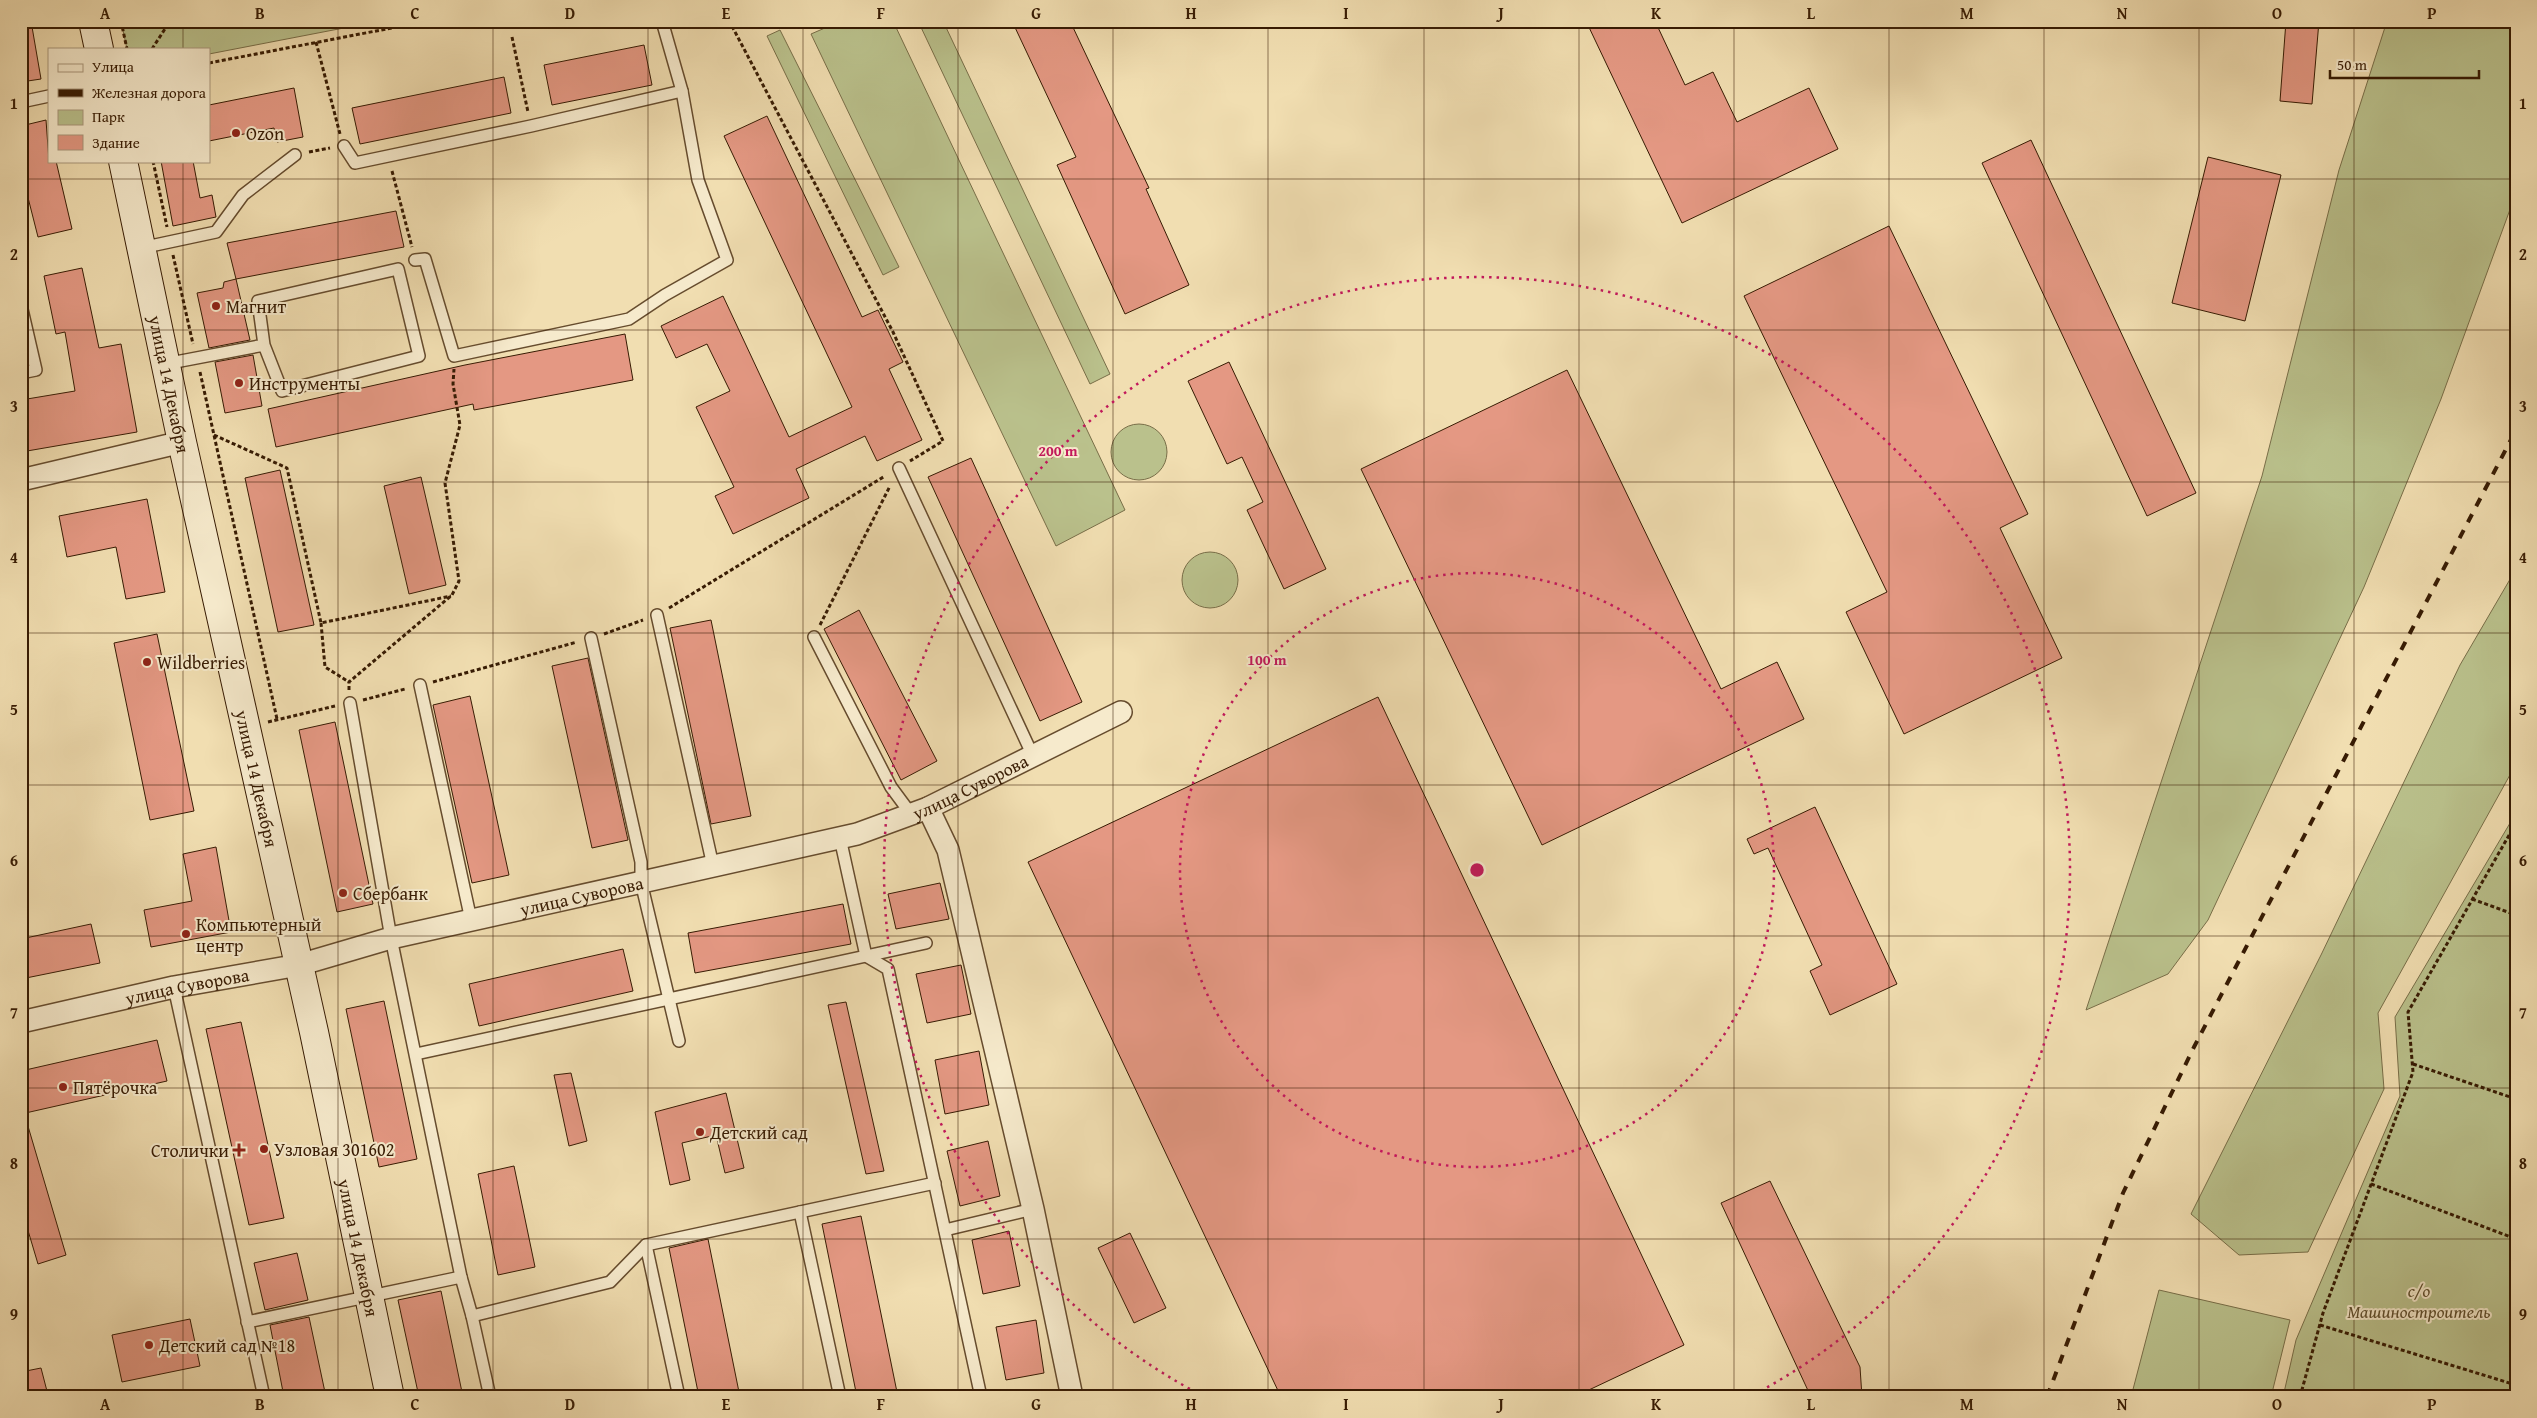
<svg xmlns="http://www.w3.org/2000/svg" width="2537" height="1418" viewBox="0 0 2537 1418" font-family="'Gentium Book Plus',serif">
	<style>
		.green { fill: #bac18c; stroke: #786e48 }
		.building { fill: #e49883; stroke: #371b03 }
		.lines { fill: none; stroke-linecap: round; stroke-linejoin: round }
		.service-casing { stroke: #664c2e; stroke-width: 14 }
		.minor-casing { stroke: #664c2e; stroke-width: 24 }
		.secondary-casing { stroke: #371b03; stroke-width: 30 }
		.path { stroke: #371b03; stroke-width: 3; stroke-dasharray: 4 2.5; stroke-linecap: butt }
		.service { stroke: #f6eacc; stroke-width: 11 }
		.minor { stroke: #f6eacc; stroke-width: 21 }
		.secondary { stroke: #f6eacc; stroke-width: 28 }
		.rail { stroke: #371b03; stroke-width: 4; stroke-dasharray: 9 9; stroke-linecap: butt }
		.grid { fill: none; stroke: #371b03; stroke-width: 1; stroke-opacity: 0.55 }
		.ring { fill: none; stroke: #c2185b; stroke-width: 2.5; stroke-dasharray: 2.5 5 }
		.poi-dot { fill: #8f2418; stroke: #f6eacc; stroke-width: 2 }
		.labels { text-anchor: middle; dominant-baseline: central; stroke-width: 4; stroke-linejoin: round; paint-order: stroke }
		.poi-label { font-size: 18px; fill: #371b03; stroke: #f6eacc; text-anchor: start }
		.street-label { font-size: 18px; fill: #371b03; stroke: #f6eacc }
		.park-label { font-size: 18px; font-style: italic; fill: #5e4d2c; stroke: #f6eacc }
		.centre { fill: #c2185b; stroke: #f6eacc; stroke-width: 2.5 }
		.ring-label { font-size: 15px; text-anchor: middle; font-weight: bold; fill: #c2185b; stroke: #f6eacc; stroke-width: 4; stroke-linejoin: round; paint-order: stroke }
		.neatline { fill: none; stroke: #371b03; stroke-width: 2 }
		.grid-label { font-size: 16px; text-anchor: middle; font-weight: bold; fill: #371b03 }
	</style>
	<rect width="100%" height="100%" fill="#f1deb1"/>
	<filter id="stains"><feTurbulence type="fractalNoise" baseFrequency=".004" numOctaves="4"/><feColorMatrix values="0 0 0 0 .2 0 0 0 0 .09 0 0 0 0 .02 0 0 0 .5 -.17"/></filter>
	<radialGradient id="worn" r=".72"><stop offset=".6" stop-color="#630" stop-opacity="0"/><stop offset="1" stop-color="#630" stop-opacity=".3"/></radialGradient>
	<g class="green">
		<polygon points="121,21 380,21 209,54 209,49 127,49"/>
		<polygon points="841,21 893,21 1125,510 1056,546 811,34"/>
		<polygon points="918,21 943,21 1110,374 1090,384"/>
		<polygon points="2387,21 2516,21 2516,193 2441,399 2364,587 2208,920 2168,974 2086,1010 2262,476 2339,170"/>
		<polygon points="780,30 899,267 883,275 767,36"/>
		<circle cx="1139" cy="452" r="28"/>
		<circle cx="1210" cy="580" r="28"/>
		<polygon points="2516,569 2516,764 2378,1013 2384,1089 2308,1252 2239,1255 2191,1214 2321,955 2460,665"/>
		<polygon points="2516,813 2516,1397 2283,1397 2296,1340 2400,1096 2395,1017"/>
		<polygon points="2159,1290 2290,1320 2271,1397 2131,1397"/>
	</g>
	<g class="building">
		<polygon points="21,21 31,21 41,79 21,82"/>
		<polygon points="1012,21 1070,21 1149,188 1146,189 1189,285 1125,314 1057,165 1076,157"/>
		<polygon points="1586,21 1655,21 1685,85 1713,72 1737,122 1809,88 1838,149 1682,223"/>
		<polygon points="2286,21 2319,21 2312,104 2280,101"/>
		<polygon points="644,45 652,85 552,105 544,65"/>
		<polygon points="504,77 511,113 360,144 352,108"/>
		<polygon points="294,88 303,137 277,142 274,128 209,141 209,105"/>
		<polygon points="767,116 862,317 878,310 903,362 889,369 922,440 877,461 865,436 796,469 809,498 733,534 715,496 734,487 696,407 730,391 707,344 676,358 661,326 723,296 789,437 852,407 724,136"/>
		<polygon points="46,120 49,161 56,161 72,229 38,237 21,170 21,126"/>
		<polygon points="2031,140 2196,493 2147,516 1982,163"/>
		<polygon points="2208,157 2281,175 2245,321 2172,303"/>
		<polygon points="161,161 193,161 200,198 212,195 216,217 173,226"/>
		<polygon points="396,211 404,247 236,279 227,243"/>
		<polygon points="1889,226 2028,514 2000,528 2062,658 1904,734 1846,612 1887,592 1744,296"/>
		<polygon points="82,268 99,348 121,344 137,432 27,451 21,415 21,400 75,391 65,332 56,334 44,276"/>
		<polygon points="236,279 250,340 209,348 197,293 223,288 224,282"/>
		<polygon points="625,334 633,380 474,410 473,404 276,447 268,409 465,365"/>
		<polygon points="253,355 262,406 225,413 215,362"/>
		<polygon points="1229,362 1326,569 1284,589 1247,510 1263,502 1242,457 1227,464 1188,381"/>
		<polygon points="1567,370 1721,689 1777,662 1804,719 1542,845 1361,469"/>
		<polygon points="971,458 1082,702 1040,721 928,477"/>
		<polygon points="280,470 314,625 278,632 245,478"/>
		<polygon points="421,477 446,585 409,594 384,486"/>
		<polygon points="147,499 165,592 126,599 116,547 67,557 59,516"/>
		<polygon points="859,610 937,761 901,780 824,629"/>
		<polygon points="711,620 751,816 711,824 670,628"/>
		<polygon points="157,634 194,811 150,820 114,643"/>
		<polygon points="588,658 628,840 592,848 552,666"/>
		<polygon points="470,696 509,875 472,883 433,705"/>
		<polygon points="1378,697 1684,1345 1574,1397 1281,1397 1028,862"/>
		<polygon points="335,722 373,904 337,912 299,730"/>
		<polygon points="1815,807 1897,984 1830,1015 1810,971 1822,965 1768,848 1754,854 1747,839"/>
		<polygon points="216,847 231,932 151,947 144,910 192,901 183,854"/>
		<polygon points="940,883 949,919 896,929 888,894"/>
		<polygon points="843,904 851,944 695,973 688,933"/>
		<polygon points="91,924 100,963 21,979 21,939"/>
		<polygon points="623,949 633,991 479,1026 469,984"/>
		<polygon points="961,965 971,1014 927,1023 916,974"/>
		<polygon points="384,1001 417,1159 379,1167 346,1009"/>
		<polygon points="846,1002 884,1171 866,1174 828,1005"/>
		<polygon points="241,1022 284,1218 249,1225 206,1029"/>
		<polygon points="157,1040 167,1081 21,1114 21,1071"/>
		<polygon points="979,1051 989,1105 945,1114 935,1060"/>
		<polygon points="571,1073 587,1141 569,1146 554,1075"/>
		<polygon points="726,1093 744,1168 725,1173 716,1135 682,1143 690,1180 670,1185 655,1112"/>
		<polygon points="25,1116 66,1255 38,1264 21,1207 21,1117"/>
		<polygon points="988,1141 1000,1196 960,1206 947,1151"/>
		<polygon points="514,1166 535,1267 498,1275 478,1174"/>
		<polygon points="1770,1181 1860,1367 1862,1397 1811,1397 1721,1203"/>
		<polygon points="861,1216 898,1397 857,1397 822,1224"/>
		<polygon points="1009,1231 1020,1286 983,1294 972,1240"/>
		<polygon points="1130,1233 1166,1308 1134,1323 1098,1248"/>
		<polygon points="708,1239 740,1397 699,1397 669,1248"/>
		<polygon points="297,1253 308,1300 265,1310 254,1263"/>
		<polygon points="441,1291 463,1397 419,1397 398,1300"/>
		<polygon points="309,1317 326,1397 284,1397 270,1325"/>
		<polygon points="190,1319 200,1366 122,1382 112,1335"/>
		<polygon points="1036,1320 1044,1373 1006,1380 996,1327"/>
		<polygon points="41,1368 48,1395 21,1397 21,1372"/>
	</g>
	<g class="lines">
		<g class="service-casing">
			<g id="service">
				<polyline points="21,102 49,96"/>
				<polyline points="344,146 355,163 531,126 682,91 662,21"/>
				<polyline points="141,248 216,232 243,195 295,155"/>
				<polyline points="415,260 425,259 454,356 629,319 665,295 727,260 698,180 682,91"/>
				<polyline points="21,305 36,370 21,373"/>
				<polyline points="165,364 264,345 258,301 398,269 419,356 282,391 264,345"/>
				<polyline points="899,468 1033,756"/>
				<polyline points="657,615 713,866"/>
				<polyline points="814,637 891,787 911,814"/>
				<polyline points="591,638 641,862 641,882 679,1041"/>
				<polyline points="420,685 471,920"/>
				<polyline points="350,703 391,938 461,1277 472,1316 490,1397"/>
				<polyline points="840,838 866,956 888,969 981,1397"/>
				<polyline points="174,987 264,1397"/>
				<polyline points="416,1054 926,943"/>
				<polyline points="800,1212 840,1397"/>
				<polyline points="945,1230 1033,1209"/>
				<polyline points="646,1245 679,1397"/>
				<polyline points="472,1316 610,1282 646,1245 935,1183"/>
				<polyline points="247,1322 461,1277"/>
			</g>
		</g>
		<g class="minor-casing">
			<g id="minor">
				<polyline points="21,480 182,442"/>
				<polyline points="928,808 948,850 1033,1209 1072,1397"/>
				<path id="s1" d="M21,1022L174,987L299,965L391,938L857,834L928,808L1121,712"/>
			</g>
		</g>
		<g class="secondary-casing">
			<g id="secondary">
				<polyline points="93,21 99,49"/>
				<path id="s2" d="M123,161L182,442L314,1032L390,1397"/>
			</g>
		</g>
		<g class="path">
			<polyline points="121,21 127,49"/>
			<polyline points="738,21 733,28 893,332 943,441 910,461"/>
			<polyline points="512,37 528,112"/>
			<polyline points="316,42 340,134"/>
			<polyline points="152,49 170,21"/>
			<polyline points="209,63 428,21"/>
			<polyline points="309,152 330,148"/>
			<polyline points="153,161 167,227"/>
			<polyline points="392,171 412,247"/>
			<polyline points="173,255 193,344"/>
			<polyline points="200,372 277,719"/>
			<polyline points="214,435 287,468 321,623 451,596"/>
			<polyline points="669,608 885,476"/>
			<polyline points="321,623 325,667 349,682"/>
			<polyline points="820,625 890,486"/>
			<polyline points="604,634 643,620"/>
			<polyline points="433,682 577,642"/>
			<polyline points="349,690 349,682 452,595 459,581 445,483 460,425 453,384 454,369"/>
			<polyline points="363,700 405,689"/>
			<polyline points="268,722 335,706"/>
			<polyline points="2472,899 2516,915"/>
			<polyline points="2413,1064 2516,1099"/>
			<polyline points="2371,1184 2516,1239"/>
			<polyline points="2320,1325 2516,1385"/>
			<polyline points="2300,1397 2323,1313 2413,1072 2408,1012 2516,823"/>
		</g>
		<use href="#service" class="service"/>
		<use href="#minor" class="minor"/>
		<use href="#secondary" class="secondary"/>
		<polyline class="rail" points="2047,1397 2123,1193 2194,1047 2516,430"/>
	</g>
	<path class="grid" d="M183,21V49M338,21V1397M493,21V1397M648,21V1397M803,21V1397M958,21V1397M1113,21V1397M1268,21V1397M1424,21V1397M1579,21V1397M1734,21V1397M1889,21V1397M2044,21V1397M2199,21V1397M2354,21V1397M183,161V1397M21,179H2516M21,330H2516M21,482H2516M21,633H2516M21,785H2516M21,936H2516M21,1088H2516M21,1239H2516"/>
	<g class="ring">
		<circle cx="1477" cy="870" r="297"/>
		<path d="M1203 1396A593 593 0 1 1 1751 1396"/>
	</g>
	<g class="poi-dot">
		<circle cx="236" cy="133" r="5"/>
		<circle cx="216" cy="306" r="5"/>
		<circle cx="239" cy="383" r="5"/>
		<circle cx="147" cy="662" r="5"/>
		<circle cx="343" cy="893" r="5"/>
		<circle cx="186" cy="934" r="5"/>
		<circle cx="63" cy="1087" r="5"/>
		<circle cx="700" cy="1132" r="5"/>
		<circle cx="264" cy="1149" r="5"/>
		<path d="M236.5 1142.5h5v5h5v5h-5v5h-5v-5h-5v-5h5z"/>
		<circle cx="149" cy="1345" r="5"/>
	</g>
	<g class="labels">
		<g class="poi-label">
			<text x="246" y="133">Ozon</text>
			<text x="226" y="306">Магнит</text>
			<text x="249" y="383">Инструменты</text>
			<text x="157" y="662">Wildberries</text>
			<text x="353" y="893">Сбербанк</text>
			<text x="196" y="924">Компьютерный<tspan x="196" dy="21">центр</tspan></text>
			<text x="73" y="1087">Пятёрочка</text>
			<text x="710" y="1132">Детский сад</text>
			<text x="274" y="1149">Узловая 301602</text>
			<text x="229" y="1150" text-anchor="end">Столички</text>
			<text x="159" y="1345">Детский сад №18</text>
		</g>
		<g class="street-label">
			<text stroke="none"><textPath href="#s2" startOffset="228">улица 14 Декабря</textPath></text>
			<text stroke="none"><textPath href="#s2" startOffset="632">улица 14 Декабря</textPath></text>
			<text stroke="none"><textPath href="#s1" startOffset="980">улица Суворова</textPath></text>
			<text stroke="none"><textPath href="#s1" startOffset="575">улица Суворова</textPath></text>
			<text stroke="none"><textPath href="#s1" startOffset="170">улица Суворова</textPath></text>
			<text stroke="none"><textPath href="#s2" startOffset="1112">улица 14 Декабря</textPath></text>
		</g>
		<g class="park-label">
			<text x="2419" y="1290">с/о<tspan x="2419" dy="21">Машиностроитель</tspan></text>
		</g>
	</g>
	<circle cx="1477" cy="870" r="8" class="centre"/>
	<g class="ring-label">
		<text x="1058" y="456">200 m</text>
		<text x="1267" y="665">100 m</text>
	</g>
	<rect width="2537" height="1418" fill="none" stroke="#f1deb1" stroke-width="55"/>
	<rect x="48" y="48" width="162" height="115" fill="#f6eacc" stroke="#aa977c"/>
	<rect x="58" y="64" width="25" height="8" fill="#f6eacc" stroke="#aa977c"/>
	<text x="92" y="72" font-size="15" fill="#371b03">Улица</text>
	<rect x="58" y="89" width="25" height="8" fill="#371b03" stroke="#aa977c"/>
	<text x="92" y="98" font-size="15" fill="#371b03">Железная дорога</text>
	<rect x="58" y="110" width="25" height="15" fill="#bac18c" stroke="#aa977c"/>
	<text x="92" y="122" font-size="15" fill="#371b03">Парк</text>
	<rect x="58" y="135" width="25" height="15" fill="#e49883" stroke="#aa977c"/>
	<text x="92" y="148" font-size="15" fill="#371b03">Здание</text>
	<path d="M2330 70v8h149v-8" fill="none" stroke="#371b03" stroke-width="2.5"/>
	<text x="2337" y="70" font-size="15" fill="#371b03" stroke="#f6eacc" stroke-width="4" paint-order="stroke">50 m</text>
	<rect x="28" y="28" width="2482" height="1362" class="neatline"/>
	<g class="grid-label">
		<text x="105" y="19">A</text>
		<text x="260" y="19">B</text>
		<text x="415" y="19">C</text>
		<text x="570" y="19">D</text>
		<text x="726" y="19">E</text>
		<text x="881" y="19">F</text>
		<text x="1036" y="19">G</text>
		<text x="1191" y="19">H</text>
		<text x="1346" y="19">I</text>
		<text x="1501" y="19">J</text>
		<text x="1656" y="19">K</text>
		<text x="1811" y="19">L</text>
		<text x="1967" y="19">M</text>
		<text x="2122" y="19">N</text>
		<text x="2277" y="19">O</text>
		<text x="2432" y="19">P</text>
		<text x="14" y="109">1</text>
		<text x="2523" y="109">1</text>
		<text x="14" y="260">2</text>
		<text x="2523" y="260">2</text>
		<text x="14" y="412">3</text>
		<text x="2523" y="412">3</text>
		<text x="14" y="563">4</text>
		<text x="2523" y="563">4</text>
		<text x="14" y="715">5</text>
		<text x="2523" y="715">5</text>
		<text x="14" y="866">6</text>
		<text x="2523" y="866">6</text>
		<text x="14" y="1018">7</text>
		<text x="2523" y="1018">7</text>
		<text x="14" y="1169">8</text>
		<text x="2523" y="1169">8</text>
		<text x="14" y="1320">9</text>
		<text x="2523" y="1320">9</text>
		<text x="105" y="1410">A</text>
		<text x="260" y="1410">B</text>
		<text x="415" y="1410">C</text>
		<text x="570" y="1410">D</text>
		<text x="726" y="1410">E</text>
		<text x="881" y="1410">F</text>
		<text x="1036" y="1410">G</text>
		<text x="1191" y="1410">H</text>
		<text x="1346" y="1410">I</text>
		<text x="1501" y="1410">J</text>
		<text x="1656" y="1410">K</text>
		<text x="1811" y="1410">L</text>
		<text x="1967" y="1410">M</text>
		<text x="2122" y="1410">N</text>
		<text x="2277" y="1410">O</text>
		<text x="2432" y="1410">P</text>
	</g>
	<rect width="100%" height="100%" filter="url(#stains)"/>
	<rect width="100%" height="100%" fill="url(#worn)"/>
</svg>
